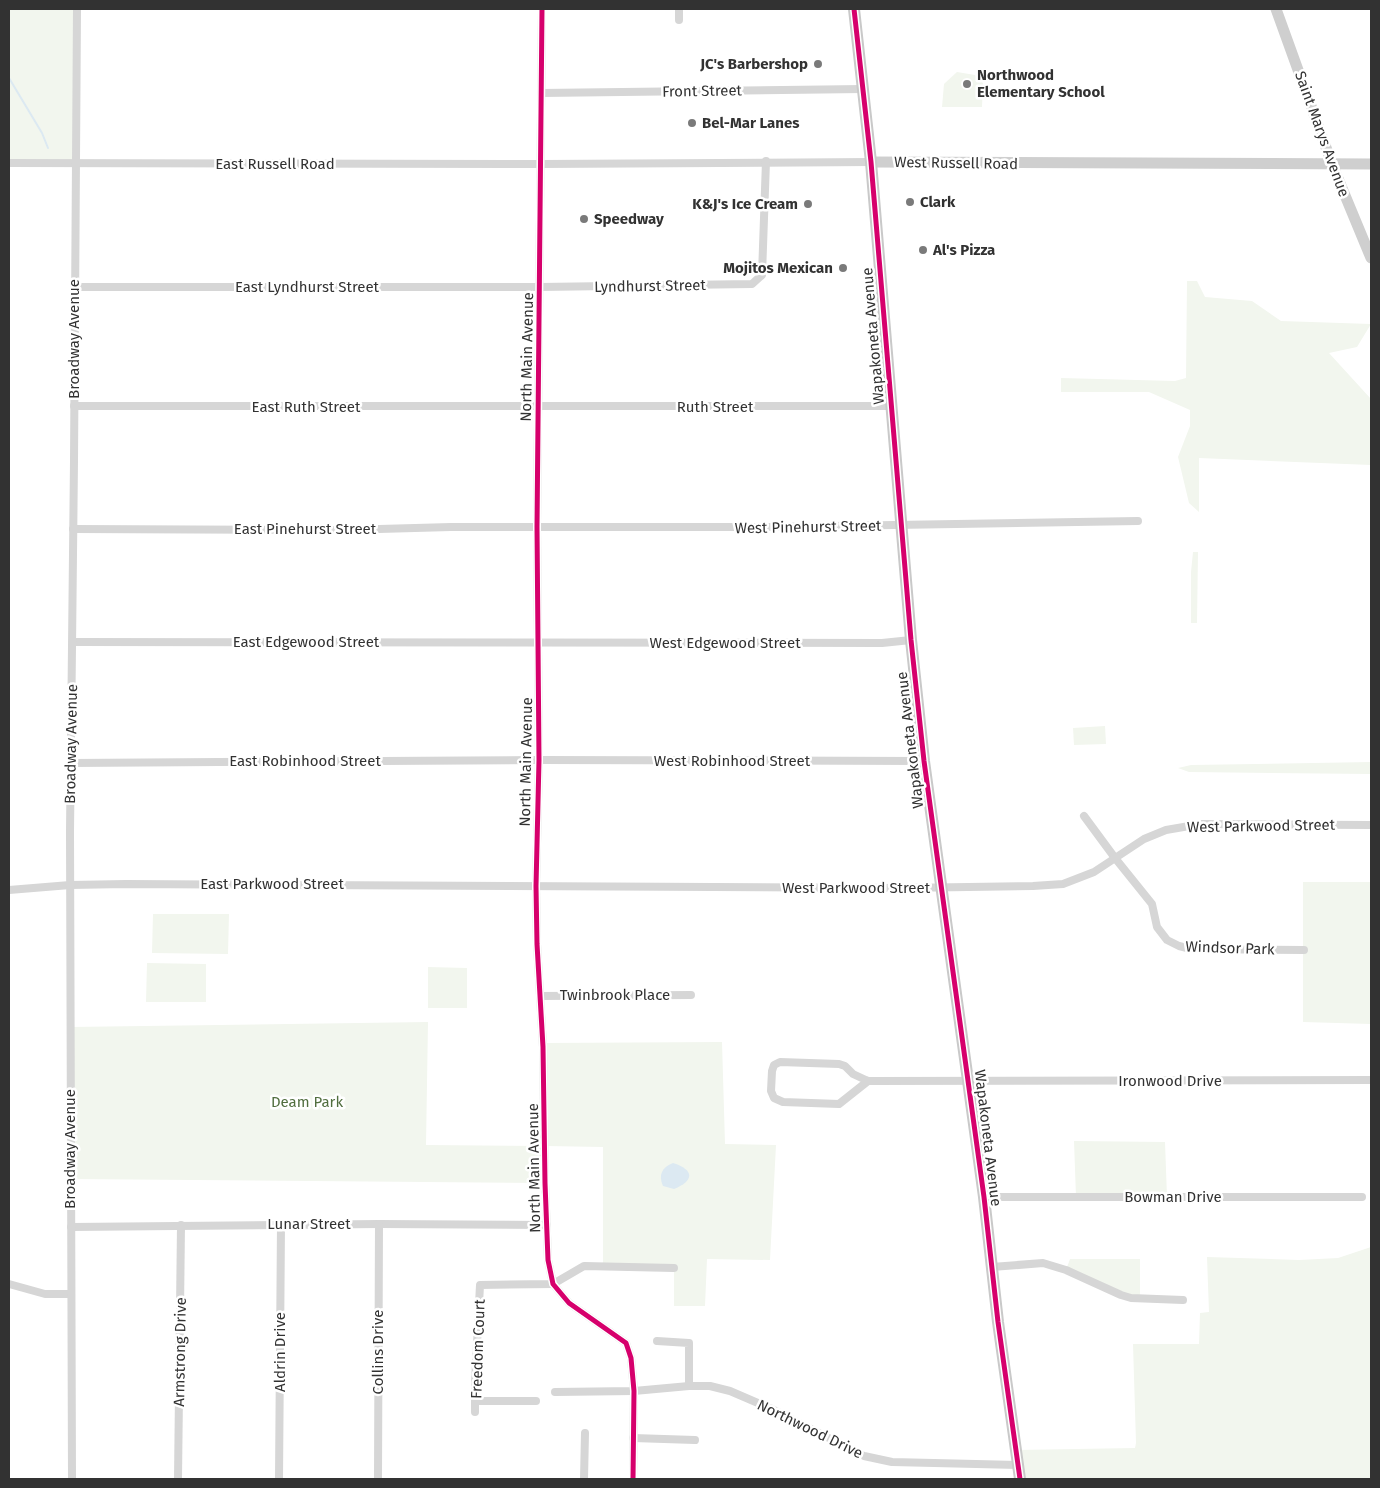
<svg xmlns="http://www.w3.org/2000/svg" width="1380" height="1488" viewBox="0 0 1380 1488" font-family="'Fira Sans',sans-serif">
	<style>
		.green { fill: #f2f6ee }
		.water { fill: #dce9f2 }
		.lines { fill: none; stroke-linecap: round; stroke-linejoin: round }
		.stream { stroke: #dce9f2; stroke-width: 2 }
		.street { stroke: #d6d6d6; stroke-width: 8 }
		.secondary { stroke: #cfcfcf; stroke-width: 11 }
		.primary { stroke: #c9c9c9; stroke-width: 12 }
		.cycleway-casing { stroke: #fff; stroke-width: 8 }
		.cycleway { stroke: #d6006c; stroke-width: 5 }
		.poi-dot { fill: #7a7a7a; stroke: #fff; stroke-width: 2 }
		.labels { text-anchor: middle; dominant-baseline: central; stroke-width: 5; stroke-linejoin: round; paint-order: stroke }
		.poi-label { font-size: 15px; font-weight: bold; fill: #323232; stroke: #fff; text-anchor: start }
		.street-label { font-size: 15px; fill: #323232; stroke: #fff }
		.park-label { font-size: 15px; fill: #516e3f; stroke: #fff }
	</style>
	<rect width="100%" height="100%" fill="#fff"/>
	<g class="green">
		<polygon points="9,9 77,9 75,164 9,163"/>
		<polygon points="957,72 975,75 983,83 982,107 942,107 944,84"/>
		<polygon points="1187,281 1197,281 1205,297 1252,301 1281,321 1371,324 1357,347 1329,353 1371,399 1371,465 1199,458 1199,512 1189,503 1178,457 1190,426 1190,410 1149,392 1061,392 1061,378 1175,381 1186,378"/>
		<polygon points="1193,552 1198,552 1197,623 1191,623 1191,572"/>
		<polygon points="1105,726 1106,744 1074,745 1073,728"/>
		<polygon points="1371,762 1371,774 1189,772 1178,768 1191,765"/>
		<polygon points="1303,882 1371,882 1371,1024 1303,1022"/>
		<polygon points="153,914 229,914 228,954 152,953"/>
		<polygon points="147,963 206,964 206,1002 146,1002"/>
		<polygon points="428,967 467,968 467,1008 428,1008"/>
		<polygon points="428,1022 426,1145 544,1146 543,1043 722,1042 725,1144 776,1145 770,1260 707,1259 705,1306 674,1306 674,1268 603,1267 603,1147 545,1146 545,1183 71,1179 70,1027"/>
		<polygon points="1074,1141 1165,1142 1167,1197 1076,1197"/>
		<polygon points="1371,1247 1371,1479 1020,1479 1016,1450 1135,1448 1136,1443 1133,1344 1199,1344 1200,1313 1209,1312 1207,1257 1299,1260 1338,1258"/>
		<polygon points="1070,1259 1140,1259 1140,1299 1066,1270"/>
	</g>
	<path class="water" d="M673,1163C695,1170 694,1181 674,1189L663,1186C658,1175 662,1167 673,1163Z"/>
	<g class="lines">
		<polyline class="stream" points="9,78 42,133 48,148"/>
		<g class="street">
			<polyline points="542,9 537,527 539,760 536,886 537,944 543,1047 545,1183 548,1260 553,1284 569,1303 626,1343 631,1358 634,1391 633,1479"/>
			<polyline points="679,9 679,20"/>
			<polyline points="541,93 863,89"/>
			<polyline points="9,163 541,164 871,162"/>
			<polyline points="74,287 540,287 752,284 762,275 766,161"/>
			<polyline points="74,406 891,406"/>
			<polyline points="73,529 343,530 451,527 770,527 1138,521"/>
			<polyline points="73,642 882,643 911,640"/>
			<polyline points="71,763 539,760 924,761"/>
			<polyline points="1084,816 1115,858 1152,904 1157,927 1167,940 1179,946 1191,949 1304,950"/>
			<polyline points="9,890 70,885 126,884 902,888 1033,886 1063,884 1094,872 1144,839 1166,830 1201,824 1371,825"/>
			<polyline points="540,996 691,995"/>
			<polyline points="868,1081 839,1104 783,1102 774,1098 771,1091 772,1071 774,1065 780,1062 839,1064 845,1066 853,1074 868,1081 1371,1080"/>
			<polyline points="984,1197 1362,1197"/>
			<polyline points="71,1227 379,1224 547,1225"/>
			<polyline points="992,1267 1043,1263 1066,1270 1121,1295 1131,1298 1183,1300"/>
			<polyline points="9,1284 45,1294 71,1294"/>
			<polyline points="657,1341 689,1343 689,1386"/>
			<polyline points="555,1392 634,1391 689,1386 710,1386 730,1391 772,1409 864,1456 892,1462 1018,1465"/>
			<polyline points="476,1401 536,1401"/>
			<polyline points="475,1412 475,1383 480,1285 553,1284 584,1266 674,1268"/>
			<polyline points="633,1438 695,1440"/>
			<polyline points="72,1479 70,832 74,461 77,9"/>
			<polyline points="178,1479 181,1225"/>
			<polyline points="279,1479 281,1224"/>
			<polyline points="378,1479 379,1224"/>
			<polyline points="584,1479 585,1433"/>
		</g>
		<g class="secondary">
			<polyline points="1276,9 1332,164 1371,258"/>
			<polyline points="871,162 1371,164"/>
		</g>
		<polyline class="primary" points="854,9 871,162 911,640 924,761 984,1197 998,1322 1020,1479"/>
		<g class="cycleway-casing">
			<g id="cycleway">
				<polyline points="542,9 537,527 539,760 536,886 537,944 543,1047 545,1183 548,1260 553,1284 569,1303 626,1343 631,1358 634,1391 633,1479"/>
				<polyline points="854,9 871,162 911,640 924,761 984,1197 998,1322 1020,1479"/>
			</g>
		</g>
		<use href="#cycleway" class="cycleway"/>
	</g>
	<g class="poi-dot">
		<circle cx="818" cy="64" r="5"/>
		<circle cx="967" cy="84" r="5"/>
		<circle cx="692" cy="123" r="5"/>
		<circle cx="910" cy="202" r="5"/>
		<circle cx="808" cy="204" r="5"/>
		<circle cx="584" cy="219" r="5"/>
		<circle cx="923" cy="250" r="5"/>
		<circle cx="843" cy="268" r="5"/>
	</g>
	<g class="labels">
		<g class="poi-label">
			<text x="808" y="64" text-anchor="end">JC's Barbershop</text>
			<text x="977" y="75">Northwood<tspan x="977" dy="17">Elementary School</tspan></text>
			<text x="702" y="123">Bel-Mar Lanes</text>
			<text x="920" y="202">Clark</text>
			<text x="798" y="204" text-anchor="end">K&amp;J's Ice Cream</text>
			<text x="594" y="219">Speedway</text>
			<text x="933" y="250">Al's Pizza</text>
			<text x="833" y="268" text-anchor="end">Mojitos Mexican</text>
		</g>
		<g class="street-label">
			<text transform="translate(702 91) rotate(-1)">Front Street</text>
			<text transform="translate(1322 134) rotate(70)">Saint Marys Avenue</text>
			<text transform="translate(956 163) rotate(1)">West Russell Road</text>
			<text x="275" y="164">East Russell Road</text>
			<text transform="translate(650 286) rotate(-1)">Lyndhurst Street</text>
			<text x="307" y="287">East Lyndhurst Street</text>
			<text transform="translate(873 336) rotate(-95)">Wapakoneta Avenue</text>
			<text transform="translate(74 339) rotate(-90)">Broadway Avenue</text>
			<text transform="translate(527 357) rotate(-89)">North Main Avenue</text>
			<text x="306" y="407">East Ruth Street</text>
			<text x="715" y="407">Ruth Street</text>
			<text transform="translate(808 527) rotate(-1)">West Pinehurst Street</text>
			<text x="305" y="529">East Pinehurst Street</text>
			<text x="306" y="642">East Edgewood Street</text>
			<text x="725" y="643">West Edgewood Street</text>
			<text transform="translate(910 740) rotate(-97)">Wapakoneta Avenue</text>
			<text transform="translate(71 744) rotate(-89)">Broadway Avenue</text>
			<text x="305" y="761">East Robinhood Street</text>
			<text x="732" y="761">West Robinhood Street</text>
			<text transform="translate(526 762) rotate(-89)">North Main Avenue</text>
			<text transform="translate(1261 826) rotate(-1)">West Parkwood Street</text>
			<text x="272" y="884">East Parkwood Street</text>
			<text x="856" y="888">West Parkwood Street</text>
			<text transform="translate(1230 948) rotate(2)">Windsor Park</text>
			<text x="615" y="995">Twinbrook Place</text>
			<text x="1170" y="1081">Ironwood Drive</text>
			<text transform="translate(988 1138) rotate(83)">Wapakoneta Avenue</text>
			<text transform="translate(70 1149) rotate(-90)">Broadway Avenue</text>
			<text transform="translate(534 1168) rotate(-91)">North Main Avenue</text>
			<text x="1173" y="1197">Bowman Drive</text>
			<text x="309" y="1224">Lunar Street</text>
			<text transform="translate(478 1349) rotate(-88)">Freedom Court</text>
			<text transform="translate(180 1352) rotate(-89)">Armstrong Drive</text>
			<text transform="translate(280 1352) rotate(-90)">Aldrin Drive</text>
			<text transform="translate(378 1352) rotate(-90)">Collins Drive</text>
			<text transform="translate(810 1429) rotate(26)">Northwood Drive</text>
		</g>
		<g class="park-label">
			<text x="307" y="1102">Deam Park</text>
		</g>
	</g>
	<rect width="1380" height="1488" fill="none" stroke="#323232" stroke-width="20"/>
</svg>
